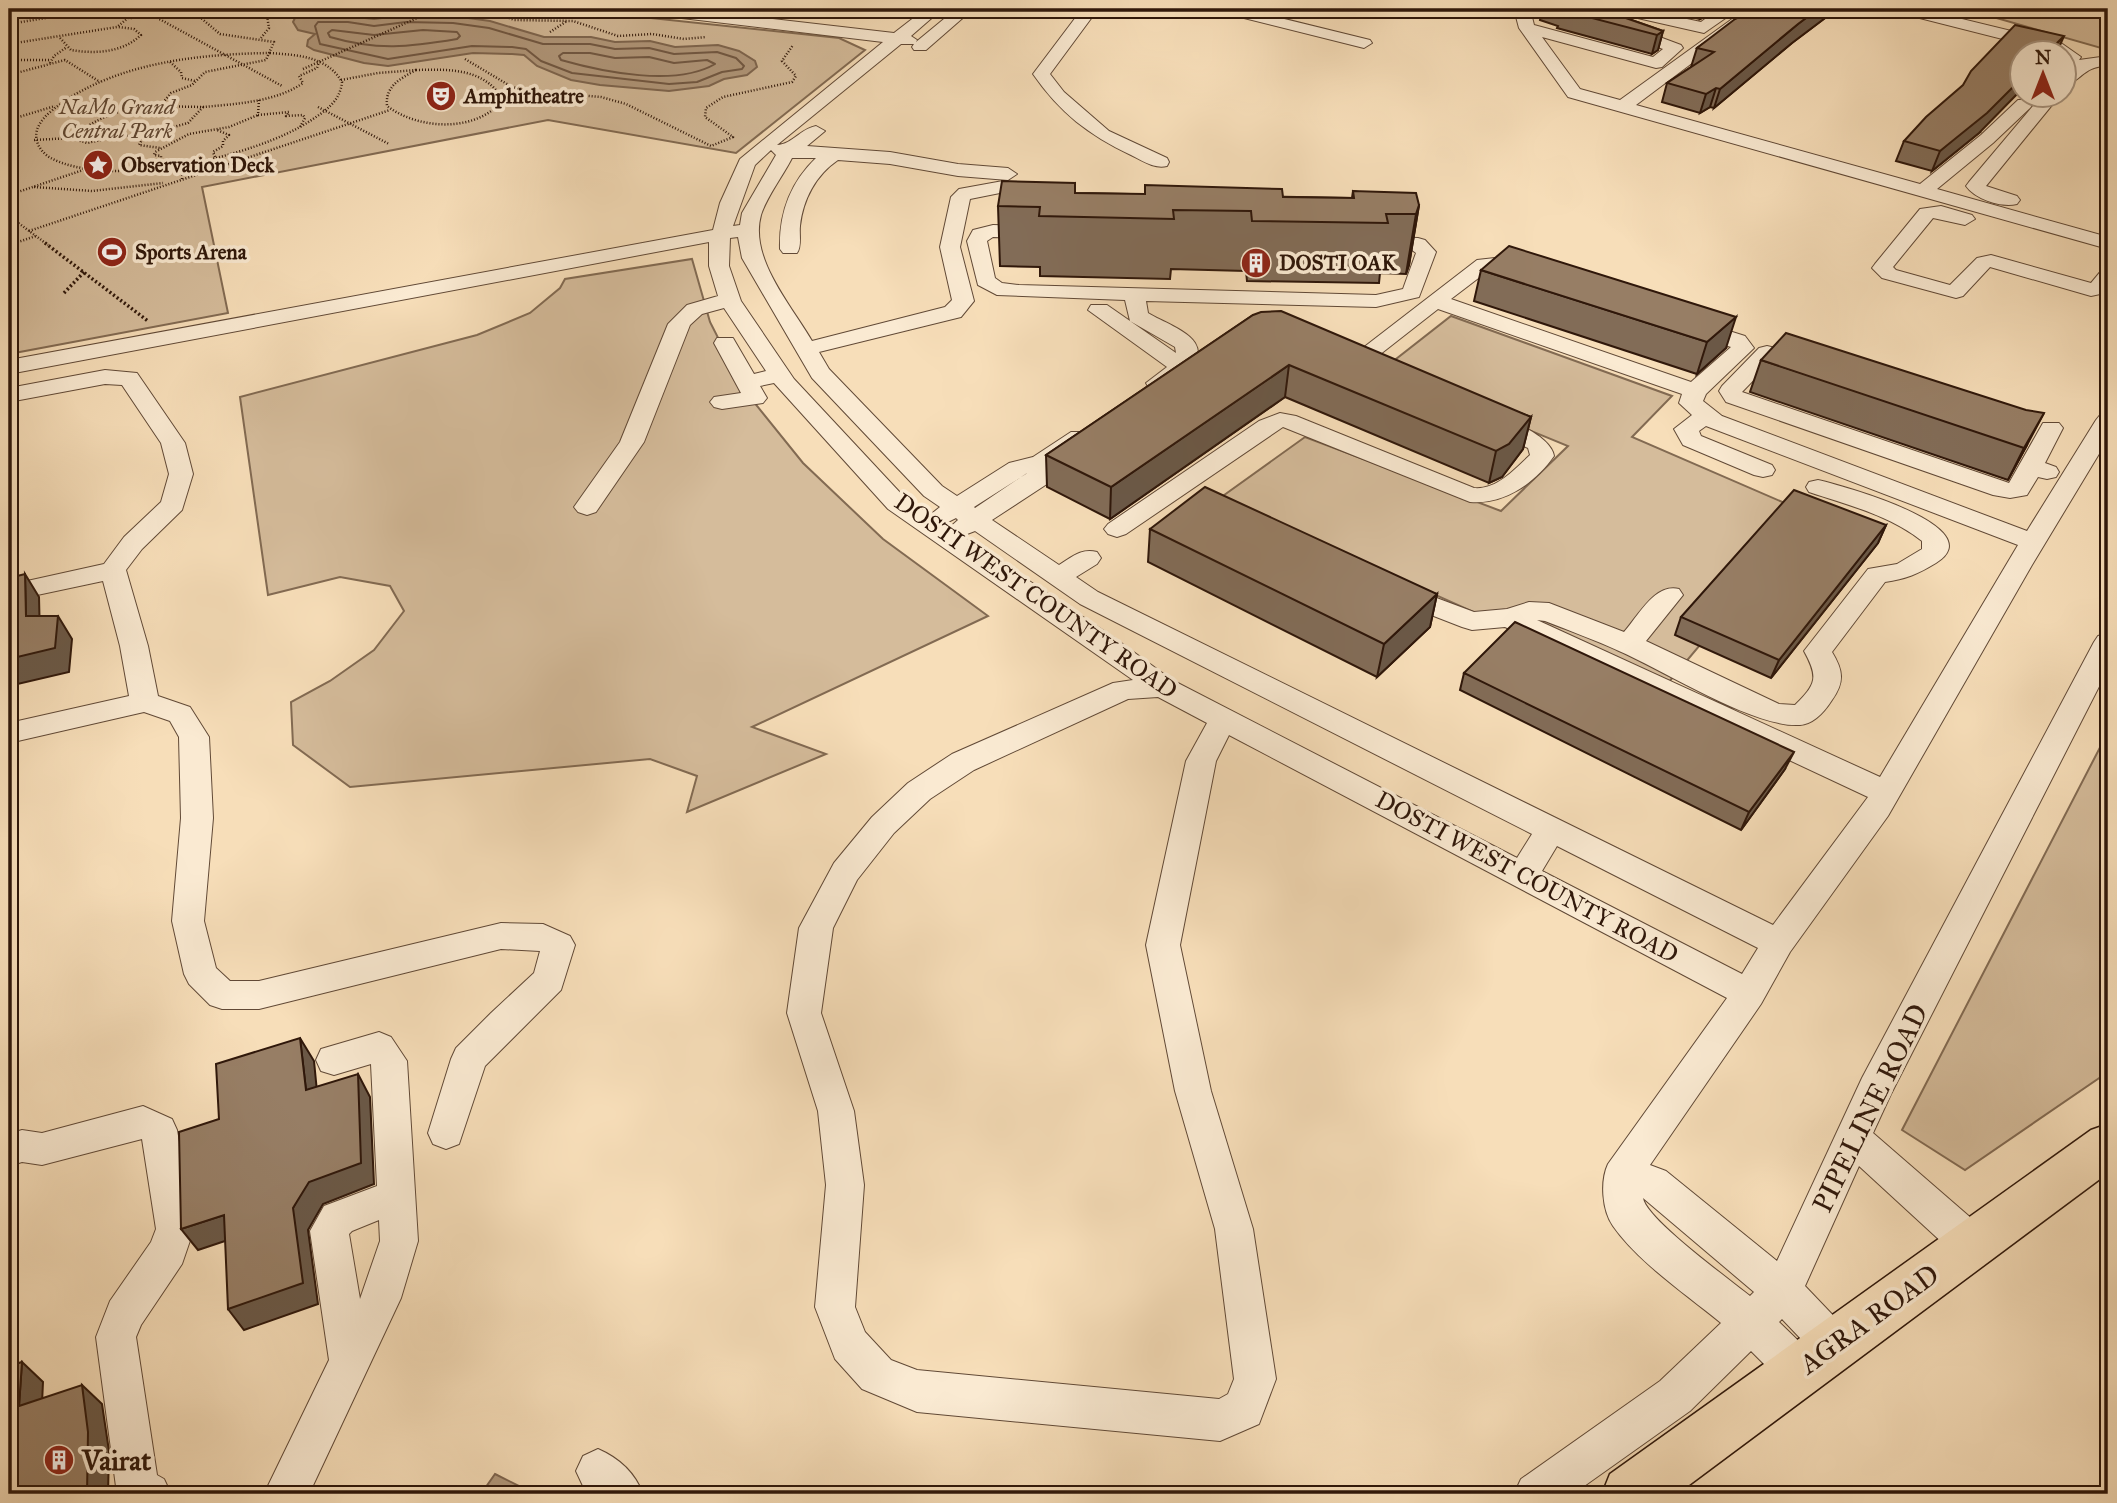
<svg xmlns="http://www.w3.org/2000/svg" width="2117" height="1503" viewBox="0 0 2117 1503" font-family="'IM FELL Great Primer',serif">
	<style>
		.green { fill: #d5bc9b; stroke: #826a52; stroke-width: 2 }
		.water { fill: #b39a7e; stroke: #7e6650; stroke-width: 2 }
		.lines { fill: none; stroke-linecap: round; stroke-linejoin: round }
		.shore { stroke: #715844; stroke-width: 2 }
		.minor-casing { stroke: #614936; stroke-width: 2 }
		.highway-casing { stroke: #2f170a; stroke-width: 3 }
		.path-far1 { stroke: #2f170a; stroke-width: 2.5; stroke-dasharray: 1 2; stroke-linecap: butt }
		.path { stroke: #2f170a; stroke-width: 3.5; stroke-dasharray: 2 2.5; stroke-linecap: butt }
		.minor { fill: #faead2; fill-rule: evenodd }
		.highway { fill: #f7deb9; fill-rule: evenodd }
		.wall { fill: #826c57; stroke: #2f170a; stroke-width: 2 }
		.shaded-wall { fill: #6a5847; stroke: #2f170a; stroke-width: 2 }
		.building { fill: #977e65; stroke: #2f170a; stroke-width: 2 }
		.labels { text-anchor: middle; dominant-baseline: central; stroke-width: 7; stroke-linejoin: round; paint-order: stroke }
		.far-poi-label { font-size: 21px; font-weight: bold; fill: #2f170a; stroke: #faead2; text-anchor: start }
		.far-park-label { font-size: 21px; font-style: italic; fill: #614936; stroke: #faead2 }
		.street-label { font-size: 24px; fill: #2f170a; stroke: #faead2 }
		.near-street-label { font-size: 28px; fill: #2f170a; stroke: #faead2 }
		.near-poi-label { font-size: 28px; font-weight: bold; fill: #2f170a; stroke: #faead2; text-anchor: start }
	</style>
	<rect width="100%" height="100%" fill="#f7deb9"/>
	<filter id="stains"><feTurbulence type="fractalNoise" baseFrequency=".00286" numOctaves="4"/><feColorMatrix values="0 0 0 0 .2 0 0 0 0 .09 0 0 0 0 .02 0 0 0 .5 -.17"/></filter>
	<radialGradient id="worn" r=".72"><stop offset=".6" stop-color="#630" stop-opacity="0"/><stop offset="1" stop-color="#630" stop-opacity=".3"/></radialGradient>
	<g class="green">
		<polygon points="9,9 566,9 839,38 865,50 736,153 548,120 202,187 228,313 9,354"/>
		<polygon points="1965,9 2075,9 2108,15 2108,50"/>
		<polygon points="692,259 710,322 745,391 803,463 883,539 988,616 752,727 826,754 687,812 697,776 650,759 350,787 293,745 291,702 330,681 374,650 404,611 390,586 340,577 268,595 240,397 477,335 530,313 560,288 565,279"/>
		<polygon points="1451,316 1672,396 1632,437 1810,514 1658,695 1220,498 1305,437 1501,511 1568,446 1382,370"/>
		<polygon points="2108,732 2108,1072 1965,1170 1902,1130"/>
	</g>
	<g class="water">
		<polygon points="328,14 374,19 406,15 454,16 490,21 544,37 591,37 615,42 650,41 675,47 718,45 739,51 755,61 757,67 747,75 724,79 709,86 669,91 600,85 571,80 537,66 524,55 512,54 473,53 388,66 364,63 314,50 307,46 308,40 315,34 298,30 293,22 295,18"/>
		<polygon points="495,1474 535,1494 481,1494"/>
	</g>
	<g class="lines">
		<g class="shore">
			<polygon points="318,22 348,22 374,26 406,22 453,23 489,28 543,44 590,44 615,49 649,48 674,54 717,52 736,58 744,66 742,69 722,72 697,82 669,84 572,73 541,61 526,49 512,47 472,46 388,59 320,44 315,26"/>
			<path d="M332,30L374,35L423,30L457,32L460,36L457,39C409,47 378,51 330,37L328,33Z"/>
			<path d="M563,53H590L615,58L649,57L674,63L707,60L715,64C676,87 603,72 561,60L559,56Z"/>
		</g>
		<g class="minor-casing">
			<g id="minor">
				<path d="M640,9H686L894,33L925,9H942L911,36L917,40L916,42L956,9H973L926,50H914L912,47L914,44H901L777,145C793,144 800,129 816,126L825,131L807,146L890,152L958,164L1008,168L1017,174L1008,180L958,176L890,164L838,160C816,175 803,199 800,226C799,235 802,246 797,253H783L780,249C779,213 790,183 816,158H792C783,176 767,196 761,215C749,258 791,305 812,341L945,307L952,300L940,247L951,197L959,189L1003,181L1013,187L1010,191L970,199L960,247L974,301L961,317L819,352L829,369L942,486L957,496L1009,463L1033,457L1071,432H1087L1091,437L1087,442L1053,466L1047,484L992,520L1059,565C1072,557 1081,548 1097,552L1101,558L1097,564L1076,577L1098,592L1773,925L1868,797L1505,627L1472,630L1462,627L1390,599L1386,593L1390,587L1399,584L1474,612L1507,609L1529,602L1549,603L1624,632C1639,615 1655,583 1679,589L1683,595L1646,641L1779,704L1795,705C1816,684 1819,678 1804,651L1868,569L1897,564L1922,549V541C1889,515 1848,505 1809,492L1806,487L1809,482L1818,480C1840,485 1994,527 1936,563C1918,574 1906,579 1885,582L1832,652C1843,670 1845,682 1832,700C1825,711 1814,724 1800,725C1754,728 1665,671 1619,651C1595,640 1570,631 1545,621L1537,620L1880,777L2018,545L1706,426L1699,431L1701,436L1772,465L1775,470L1772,475L1763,477L1754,475L1683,445L1674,429L1692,415L1679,403L1682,394L1438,309L1369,363L1384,374L1381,379C1365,383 1353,375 1346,361L1477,260L1495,258L1534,270L1537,274L1534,278L1527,280L1489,270L1451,299L1691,382L1731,347L1683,331L1680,326L1683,321L1691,319L1745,336L1754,348L1706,394L1703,401L1722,416L2027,531L2096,420L2100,415L2108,413V439L2032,565L1888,816L1790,952L1761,1004L1650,1165L1666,1171L1777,1261L1862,1078L2094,642L2098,636L2108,633V669L1891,1094L1873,1133L1986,1231L1992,1244L1986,1257L1972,1262L1958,1257L1859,1166L1805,1286L1848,1331L1854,1345L1848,1359L1834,1365L1820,1359L1782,1319L1779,1322L1814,1356L1820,1370L1814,1384L1799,1390L1784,1384L1751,1351L1690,1411L1573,1494H1514L1521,1479L1660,1381L1721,1323C1687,1295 1638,1262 1613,1226C1602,1210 1600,1181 1608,1164L1727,998L1229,735L1216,761L1180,945L1211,1091L1253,1229L1276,1379L1259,1424L1220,1441L917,1412L862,1389L835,1359L815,1307L826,1185L818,1111L787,1013L799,928L834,863L872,817L908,783L952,754L1113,683L1133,680L888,509L774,383L760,386L767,398L763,403L722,409L714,407L710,402L714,397L741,393L714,343L717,338H733L754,374L766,371L724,308L702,314L690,325L644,442L596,512L587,515L578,512L574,507L620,442L668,324L687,305L718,296L709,266V242L9,374V360L713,230L720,203L740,159L883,42L648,14ZM771,150L776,155L742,213L740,225L733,226L755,165ZM738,237L742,258L812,378L924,496L940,507L930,515L906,499L794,379L741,301L729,266L730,238ZM1027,473L975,508L974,507L1026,474ZM956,518L958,520L949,528L944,524ZM975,531L1080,604L1532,834L1517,858L1172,680L1113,637L962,536ZM1158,697L1207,723L1186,761L1146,945L1175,1091L1215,1229L1234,1379L1228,1394L1219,1399L917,1370L891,1360L865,1332L855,1307L864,1185L854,1111L821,1013L833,928L857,880L894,833L930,799L974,770L1128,699ZM1557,846L1758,948L1742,974L1542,871ZM1643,1198L1754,1292L1750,1296C1729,1279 1646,1219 1643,1198Z"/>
				<path d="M1082,9H1098L1050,74L1064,92L1109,131L1167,158L1169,162L1167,166C1154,169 1143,161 1131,155C1089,135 1060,113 1033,74Z"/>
				<polygon points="1218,9 1244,9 1370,40 1372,43 1364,48 1220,12"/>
				<polygon points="1514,9 1530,9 1534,25 1653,57 1663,49 1597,25 1595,22 1607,9 1640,9 1701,22 1709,16 1698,12 1696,9 1727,11 1729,14 1727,17 1704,33 1620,14 1614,20 1681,45 1683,48 1662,67 1656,68 1542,37 1580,89 1620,100 1746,9 1764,9 1636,105 1920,184 1981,135 2018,100 2030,100 2033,104 2030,108 1993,143 1937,189 2108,237 2108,249 1568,97 1519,28"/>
				<path d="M1894,9H1921L2061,43L2081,57L2079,60L2108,56V66C2083,66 2083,80 2064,86V52H2054L1896,12Z"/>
				<path d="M2043,94H2061L1986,186L2017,196L2020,200L2017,204C2001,208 1975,199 1966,186L1969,182Z"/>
				<polygon points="1941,206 1972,215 1975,219 1965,225 1933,218 1893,267 1896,270 1950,285 1977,258 1991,255 2091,283 2101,271 2108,269 2108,289 2105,293 2091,296 1990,267 1963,296 1956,298 1882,278 1872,268 1875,264 1920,209"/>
				<path d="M993,225L1418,238L1425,240L1436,252L1419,297L1376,307L1146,301L1148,313C1161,321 1187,330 1195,343C1209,366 1170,393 1149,388L1146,383L1167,367L1088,310L1091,305H1107L1176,353L1175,347L1130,321L1125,300L997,295L978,285L967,241L973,230ZM993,237L1412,250L1416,253L1403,289L1376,295L1019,285L1002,283L995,278L987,241Z"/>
				<polygon points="1767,346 1813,357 1816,362 1813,367 1805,369 1772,361 1742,392 2009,483 2043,423 2059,423 2063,428 2045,463 2056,467 2059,472 2056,477 2047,479 2038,477 2027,495 2010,498 1993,495 1726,402 1719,391 1722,386 1759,348"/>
				<polygon points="105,370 137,373 185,443 193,474 182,510 142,549 126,570 148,646 158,696 190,707 209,737 213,818 204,921 216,968 230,981 259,981 501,923 543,924 570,936 575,945 561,990 485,1066 459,1144 446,1149 433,1144 428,1133 451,1059 456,1048 491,1013 534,973 540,951 501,949 259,1009 222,1009 210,1005 189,984 184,974 172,921 181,818 179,737 170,721 144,712 9,743 9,723 129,696 120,646 103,581 9,601 9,585 104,564 124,537 161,502 169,474 161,443 122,385 105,384 9,402 9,388"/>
				<path d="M1280,413L1296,416L1474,488C1497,490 1515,469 1530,455L1528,448L1482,428L1478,423L1482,418C1501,413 1551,435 1554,456C1535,483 1504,505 1470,502L1283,427L1126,534L1117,537L1108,534L1104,529L1108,524L1259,421Z"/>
				<path d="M379,1032L391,1037L407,1061L418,1241L401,1298L309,1494H264L329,1360L310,1231L324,1206L377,1186L371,1064L334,1075L321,1071L316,1060L321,1049ZM379,1220L380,1241L360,1299L349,1234L352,1231Z"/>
				<polygon points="143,1106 172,1119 177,1130 194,1229 182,1264 141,1325 136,1337 157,1475 164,1479 171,1494 117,1494 96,1337 110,1301 151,1242 156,1229 142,1139 42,1165 22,1162 9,1166 9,1134 22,1130 42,1133"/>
				<path d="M598,1449C619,1458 635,1473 643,1494H591L583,1486L576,1471L583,1456Z"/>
			</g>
		</g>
		<g class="highway-casing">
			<polygon id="highway" points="2108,1124 2108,1173 1677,1494 1602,1494 1610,1474 2091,1130"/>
		</g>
		<g class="path-far1">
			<polyline points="141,9 282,86"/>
			<polyline points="304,9 319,9"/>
			<polyline points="325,9 353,9"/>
			<polyline points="365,9 391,9"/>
			<polyline points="432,9 500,14 514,20 573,21 618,36 652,34 684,39 706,37"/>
			<polyline points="9,24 76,13 132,18 198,10"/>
			<polyline points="550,32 567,21"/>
			<path d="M60,38L71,50C95,54 122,53 141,35L134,29L118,27"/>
			<polyline points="261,38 269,28 267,16 285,9"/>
			<polyline points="9,44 117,27 128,18"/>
			<path d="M270,53C297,55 327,56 342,82C340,102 325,111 310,121C255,157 109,191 49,157C40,151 34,141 37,130C41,117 55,108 66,100C125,62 201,54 270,53Z"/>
			<polyline points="465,59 512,87 537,92 601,97 626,104 711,146 733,137 705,117 706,108 723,97 792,82 796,76 782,61 793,45"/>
			<polyline points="9,60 51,60"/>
			<polyline points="170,62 181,72 182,78 195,81"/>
			<polyline points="50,63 54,56 67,47"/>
			<polyline points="303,69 435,10"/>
			<path d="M416,70C449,69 485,68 503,100C476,133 419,130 387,106C385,86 400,79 416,70Z"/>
			<polyline points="9,75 65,60 100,82"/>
			<polyline points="341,80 378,73 416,70"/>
			<polyline points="259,100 258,115 289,112 286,116 303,115 305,118 300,127"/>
			<polyline points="161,105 171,93 192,85 205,72 266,60 274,42 220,34 195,13 198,9"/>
			<path d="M149,106L203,107L188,123L145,135L120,136L87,143L71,138C95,119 118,109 149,106Z"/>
			<path d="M203,107C235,104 276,102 303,83L299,76L317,68L319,62"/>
			<polyline points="318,107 389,144"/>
			<polyline points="9,120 55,106"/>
			<polyline points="144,136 139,145 160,148"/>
			<polyline points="34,140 71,138"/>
			<polyline points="215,157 213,152 223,146 223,141 229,135 217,130"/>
			<polyline points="147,166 161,160 161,156 154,155 155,152 189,134 229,127 258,115"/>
			<polyline points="182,179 183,164"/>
			<polyline points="34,187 92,191 163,183"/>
			<polyline points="9,195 98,165"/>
			<polyline points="9,216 48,245"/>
			<polyline points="29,231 390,110"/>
			<polyline points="9,245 36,236"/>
		</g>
		<g class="path">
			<polyline points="45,243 148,321"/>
			<polyline points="9,245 14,243"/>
			<polyline points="64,293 85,271"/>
		</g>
		<use href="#minor" class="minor"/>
		<use href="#highway" class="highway"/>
	</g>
	<g class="wall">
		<polygon points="1542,9 1605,9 1603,10 1663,31 1658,50 1652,54 1557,28 1558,26 1540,20"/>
		<polygon points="1651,9 1706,9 1704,17 1700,19"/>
		<polygon points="1755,9 1837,9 1792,43 1714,108 1710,107 1700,113 1662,102 1667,83 1691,67 1697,48"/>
		<polygon points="1979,133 1932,171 1896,161 1904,141"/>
		<polygon points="1075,183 1075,193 1352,198 1353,191 1419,205 1409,265 1406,274 1380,273 1379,283 1247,281 1246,271 1171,269 1170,279 1040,276 1040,267 1000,266 998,206"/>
		<polygon points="1481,270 1726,348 1697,374 1474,301"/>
		<polygon points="1253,315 1531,417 1523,449 1502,477 1489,483 1285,397 1110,519 1047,487 1046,455"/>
		<polygon points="1761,360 2027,445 2008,480 1750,392"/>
		<polygon points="1886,525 1878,543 1771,678 1675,635 1681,617"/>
		<polygon points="1150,529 1437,594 1430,627 1377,677 1148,562"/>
		<polygon points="1464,673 1785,769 1741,830 1460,690"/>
	</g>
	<g class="shaded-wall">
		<polygon points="1703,9 1706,9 1704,17 1700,19"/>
		<polygon points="1818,9 1837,9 1792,43 1714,108 1720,89 1798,24"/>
		<polygon points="1663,31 1658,50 1652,54 1657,35"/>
		<polygon points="2064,36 2057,52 2048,52"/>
		<polygon points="2022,78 2022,89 1979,133 1932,171 1940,151"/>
		<polygon points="1716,88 1710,107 1700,113 1706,94"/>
		<polygon points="1419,205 1409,265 1406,274 1416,214"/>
		<polygon points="1736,317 1726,348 1697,374 1707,342"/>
		<polygon points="1289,365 1285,397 1110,519 1111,487"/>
		<polygon points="2044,413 2027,445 2008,480 2024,448"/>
		<polygon points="1531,417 1523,449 1502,477 1489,483 1496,451"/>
		<polygon points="1886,525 1878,543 1771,678 1779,660"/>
		<polygon points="25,574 39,597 40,639 26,616"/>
		<polygon points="1437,594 1430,627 1377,677 1384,644"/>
		<polygon points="58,616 72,639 69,672 9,686 9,659"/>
		<polygon points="1794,752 1785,769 1741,830 1749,812"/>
		<polygon points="300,1038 314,1061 319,1112 306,1090"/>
		<polygon points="358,1074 370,1097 374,1184 323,1204 308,1230 318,1304 244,1330 228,1309 293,1208"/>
		<polygon points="224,1215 240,1236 198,1250 181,1229"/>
		<polygon points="22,1362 43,1382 41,1425 19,1406"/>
		<polygon points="82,1385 102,1404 109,1451 108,1494 87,1494"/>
	</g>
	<g class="building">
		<polygon points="1564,9 1600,9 1663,31 1657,35 1561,10"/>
		<polygon points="1755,9 1818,9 1798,24 1720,89 1716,88 1706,94 1667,83 1714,52 1697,48 1735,19"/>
		<polygon points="2015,25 2064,36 2048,52 2022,52 2022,78 1987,113 1940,151 1904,141 1926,117 1963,85 1971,71"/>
		<polygon points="1002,181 1075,183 1075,193 1145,194 1145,185 1282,189 1283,197 1354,198 1353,191 1416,193 1419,205 1416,214 1386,214 1388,223 1252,221 1251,211 1173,210 1174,219 1039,216 1040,207 998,206"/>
		<polygon points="1509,246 1736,317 1707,342 1481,270"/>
		<polygon points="1281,311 1531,417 1509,444 1496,451 1289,365 1111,487 1046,455 1253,315 1261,312"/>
		<polygon points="1786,333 2026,410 2044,413 2024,448 1761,360"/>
		<polygon points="1205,487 1437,594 1384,644 1150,529"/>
		<polygon points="1794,490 1886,525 1779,660 1681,617"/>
		<polygon points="25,574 26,616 58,616 55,648 9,659 9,578"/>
		<polygon points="1515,622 1794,752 1749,812 1464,673"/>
		<polygon points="300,1038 306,1090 358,1074 361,1163 309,1182 293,1208 303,1283 228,1309 224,1215 181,1229 179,1132 219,1119 216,1064"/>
		<polygon points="22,1362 19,1406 82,1385 88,1432 87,1494 9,1494 9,1366"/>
	</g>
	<defs>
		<g id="theatre-disc" transform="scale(1.575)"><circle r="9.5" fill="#8f2418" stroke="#faead2"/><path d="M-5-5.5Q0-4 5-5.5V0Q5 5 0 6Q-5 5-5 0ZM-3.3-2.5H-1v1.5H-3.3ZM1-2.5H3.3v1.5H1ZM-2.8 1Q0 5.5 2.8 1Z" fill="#fff"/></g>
		<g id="sight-disc" transform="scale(1.575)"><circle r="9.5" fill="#8f2418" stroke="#faead2"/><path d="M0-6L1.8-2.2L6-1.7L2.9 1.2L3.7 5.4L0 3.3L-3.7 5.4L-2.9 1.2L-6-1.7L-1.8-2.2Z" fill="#fff"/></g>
		<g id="stadium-disc" transform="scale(1.575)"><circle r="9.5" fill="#8f2418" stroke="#faead2"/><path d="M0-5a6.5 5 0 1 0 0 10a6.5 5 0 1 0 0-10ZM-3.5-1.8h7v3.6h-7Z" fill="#fff"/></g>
		<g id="building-disc" transform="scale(1.575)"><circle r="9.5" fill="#8f2418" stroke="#faead2"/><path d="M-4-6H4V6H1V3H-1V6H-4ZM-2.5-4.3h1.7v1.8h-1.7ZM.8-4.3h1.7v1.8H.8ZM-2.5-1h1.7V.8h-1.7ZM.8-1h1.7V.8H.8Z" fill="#fff"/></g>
	</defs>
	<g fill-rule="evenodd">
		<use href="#theatre-disc" x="441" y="96"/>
		<use href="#sight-disc" x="98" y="165"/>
		<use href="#stadium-disc" x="112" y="252"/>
		<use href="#building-disc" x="1256" y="263"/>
		<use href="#building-disc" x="59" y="1460"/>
	</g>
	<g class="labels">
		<g class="far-poi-label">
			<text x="464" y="96">Amphitheatre</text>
			<text x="121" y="165">Observation Deck</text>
			<text x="135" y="252">Sports Arena</text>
			<text x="1279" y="263">DOSTI OAK</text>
		</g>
		<g class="far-park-label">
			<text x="117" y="107">NaMo Grand<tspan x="117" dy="24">Central Park</tspan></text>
		</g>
		<g class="street-label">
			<text transform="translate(1036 596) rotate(35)">DOSTI WEST COUNTY ROAD</text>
			<text transform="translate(1527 877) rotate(28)">DOSTI WEST COUNTY ROAD</text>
		</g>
		<g class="near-street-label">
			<text transform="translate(1870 1108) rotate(-64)">PIPELINE ROAD</text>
			<text transform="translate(1869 1319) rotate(-36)">AGRA ROAD</text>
		</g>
		<g class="near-poi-label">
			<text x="82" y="1460">Vairat</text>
		</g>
	</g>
	<rect width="2117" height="1503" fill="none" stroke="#f7deb9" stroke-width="35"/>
	<rect x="10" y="10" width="2096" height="1482" fill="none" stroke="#2f170a" stroke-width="3.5"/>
	<rect x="18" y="18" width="2082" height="1468" fill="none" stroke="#2f170a" stroke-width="2"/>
	<g transform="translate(2043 74)"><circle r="33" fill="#faead2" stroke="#a99682" stroke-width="2"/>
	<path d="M0-5L12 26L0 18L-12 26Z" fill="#8f2418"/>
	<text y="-10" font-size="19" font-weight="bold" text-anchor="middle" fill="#2f170a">N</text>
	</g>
	<rect width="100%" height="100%" filter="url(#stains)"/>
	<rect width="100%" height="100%" fill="url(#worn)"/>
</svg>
